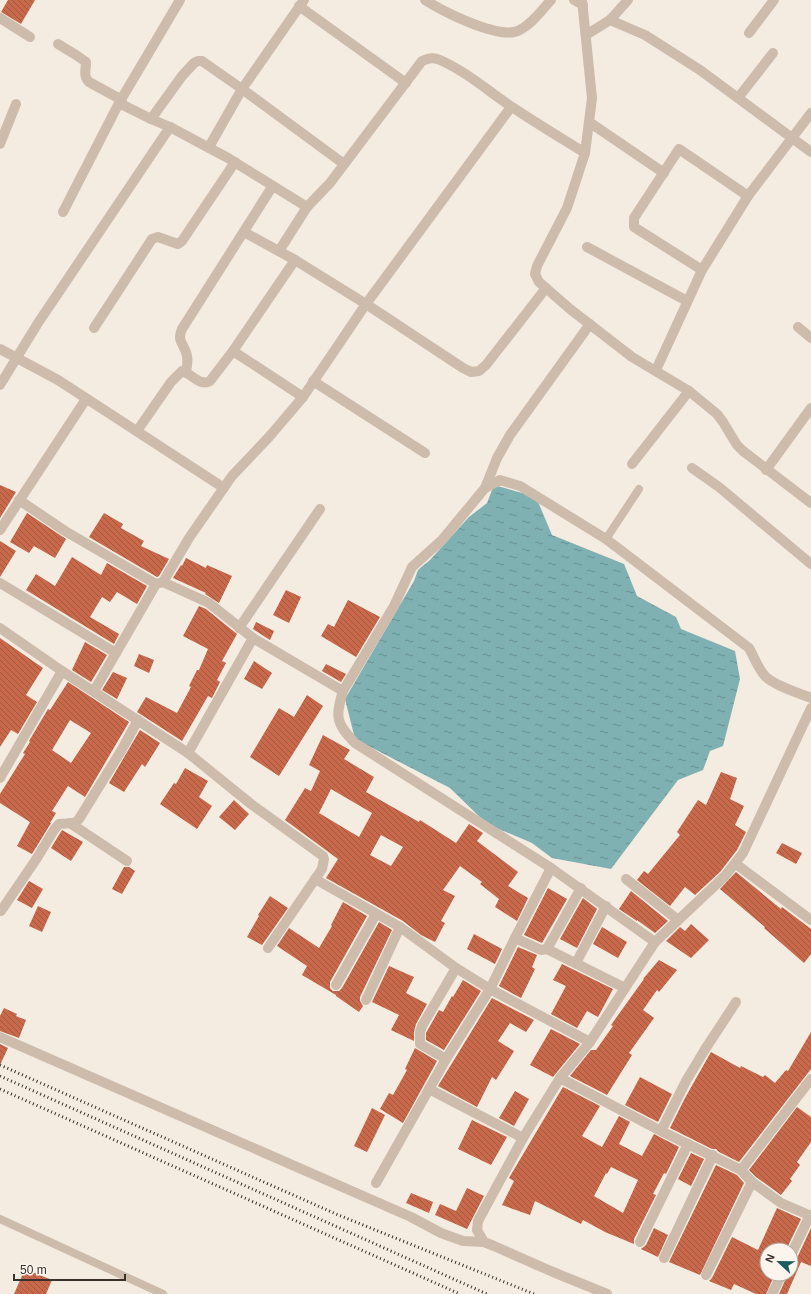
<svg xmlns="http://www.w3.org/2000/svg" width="811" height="1294" viewBox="0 0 811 1294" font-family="Arial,sans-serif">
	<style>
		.water { fill: url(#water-ripples) }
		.building { fill: url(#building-back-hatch); fill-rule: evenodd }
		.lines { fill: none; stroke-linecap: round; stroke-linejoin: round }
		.service { stroke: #cdbbac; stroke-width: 8 }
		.minor { stroke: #cdbbac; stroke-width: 10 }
		.tertiary { stroke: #cdbbac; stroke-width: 10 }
		.rail { stroke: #3b302b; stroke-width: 3; stroke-dasharray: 1 3; stroke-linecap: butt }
	</style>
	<defs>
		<pattern id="water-ripples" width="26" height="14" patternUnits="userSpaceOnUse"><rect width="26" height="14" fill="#7fb0b2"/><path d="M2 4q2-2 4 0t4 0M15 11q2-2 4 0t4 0" fill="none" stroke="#699091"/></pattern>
		<pattern id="building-back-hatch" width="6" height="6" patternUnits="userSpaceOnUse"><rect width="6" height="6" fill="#c8694b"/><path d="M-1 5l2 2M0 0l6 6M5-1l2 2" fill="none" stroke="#a4573f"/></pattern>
	</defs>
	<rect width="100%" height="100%" fill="#f4ebe1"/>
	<polygon class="water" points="494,485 536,497 552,535 624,564 637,596 676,617 681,629 735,651 740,679 723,746 710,751 703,770 678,780 611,869 552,858 532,843 487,824 450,788 355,739 345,699 414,581 418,570 430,560 469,517 487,503"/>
	<g class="building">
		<polygon points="8,0 35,0 21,24 1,12"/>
		<polygon points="0,485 16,492 0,518"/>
		<polygon points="27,513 66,539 55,558 34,546 29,553 10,542"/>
		<polygon points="104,513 123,524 121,528 144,541 141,546 169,559 159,576 157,577 89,537"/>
		<polygon points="0,541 16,551 0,577"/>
		<polygon points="72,557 101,575 107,563 147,586 137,604 117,592 110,602 102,597 90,617 119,634 114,644 26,590 36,574 55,586"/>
		<polygon points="186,558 206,568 207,565 232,576 219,603 205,594 206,593 173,578 181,565 182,566"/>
		<polygon points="286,590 301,597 289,623 273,615"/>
		<polygon points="348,600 380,617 356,657 321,636 328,624 334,627"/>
		<polygon points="199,606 206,609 237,634 222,661 226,663 217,680 220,682 212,698 208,696 182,741 137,712 146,697 177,713 191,687 189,686 197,670 199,670 208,649 183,636"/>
		<polygon points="256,622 274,631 270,640 253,629"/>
		<polygon points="0,638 43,668 26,695 37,702 18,734 11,730 0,747"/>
		<polygon points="85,642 107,655 91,682 72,670"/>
		<polygon points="139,654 154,660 149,673 134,666"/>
		<polygon points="254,661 272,673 262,689 244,679"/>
		<polygon points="326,664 346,674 341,682 322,671"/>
		<polygon points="113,672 127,678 117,699 102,690"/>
		<path d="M68,682L129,722L85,797L68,786L52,811L56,813L50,823H51L32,854L17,846L30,822L0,803V794L25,754L23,753L30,742L29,741L48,709L50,710ZM70,720L91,733L71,763L52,750Z"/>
		<polygon points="307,695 323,706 279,776 250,757 279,708 294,717"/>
		<polygon points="140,730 160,743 145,767 142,764 124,792 109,783"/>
		<path d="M323,735L350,750L344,759L374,777L366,792L419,822L420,820L456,843L469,824L483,833L477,841L518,872L508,886L528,898L517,921L495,907L499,899L480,884L482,882L460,866L443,890L455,896L441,921L445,923L435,942L421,935L403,921L326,878L338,859L285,820L305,788L311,791L320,771L309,765ZM331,789L372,813L359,837L319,813ZM381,835L403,847L391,866L370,855Z"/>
		<polygon points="185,768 208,781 199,797 212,806 197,829 160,804 174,783 176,784"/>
		<polygon points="721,772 737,778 730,799 744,806 735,825 746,832 737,850 720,872 695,895 685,887 670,906 637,880 644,871 648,874 680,835 677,832 698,800 706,805"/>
		<polygon points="234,800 249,814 235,830 219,817"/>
		<polygon points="62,830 83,842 71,861 51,848"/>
		<polygon points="782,843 802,853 796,864 776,853"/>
		<polygon points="124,867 129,867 135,871 122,894 112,889"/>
		<polygon points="736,872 781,909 782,907 811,929 811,954 804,963 764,928 765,927 720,889"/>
		<polygon points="29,881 43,889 32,908 17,900"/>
		<polygon points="548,888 567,899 542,943 524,935"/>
		<polygon points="631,891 668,921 655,933 637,920 637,921 619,909"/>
		<polygon points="270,896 288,908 262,945 247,937 259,916 258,915"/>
		<polygon points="583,898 597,909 577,948 560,939"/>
		<polygon points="343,902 367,916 330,982 330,988 333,991 339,991 342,988 379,922 392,930 360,997 360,1001 363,1006 359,1012 336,996 336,995 302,975 307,966 277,946 289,928 319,948 332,926 331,925"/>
		<polygon points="38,906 51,912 42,932 29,926"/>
		<polygon points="691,924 709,940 691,958 666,941 680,927 685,931"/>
		<polygon points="602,927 627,942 618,958 593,944"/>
		<polygon points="474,934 502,949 495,964 467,949"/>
		<polygon points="518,947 537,955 532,967 535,969 521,998 499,986"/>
		<polygon points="659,960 677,970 659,992 657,990 643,1010 654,1018 629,1053 632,1055 607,1095 570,1076 591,1050 596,1050 613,1026 611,1025 644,979 643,979"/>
		<polygon points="562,964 613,989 598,1017 587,1011 577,1028 551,1014 566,986 553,980"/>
		<polygon points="389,966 414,977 406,993 427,1004 416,1024 414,1032 414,1041 391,1030 399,1015 372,1002"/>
		<polygon points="463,980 481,991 444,1050 426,1040 426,1033 439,1010 443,1012 452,996 453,997"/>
		<polygon points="492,998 534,1020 526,1032 510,1023 498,1041 514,1051 496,1080 492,1077 477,1107 438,1086"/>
		<polygon points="4,1008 17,1014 16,1016 26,1020 19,1038 0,1031 0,1016"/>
		<polygon points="551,1029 580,1044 553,1077 530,1065"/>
		<polygon points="811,1032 811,1069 739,1162 719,1152 716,1149 712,1149 670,1128 685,1098 711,1052 740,1068 741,1066 763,1077 765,1075 775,1083 786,1070 788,1071"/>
		<polygon points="0,1044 8,1048 0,1065"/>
		<polygon points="415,1048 437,1061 403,1123 380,1109 389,1093 393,1095 407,1070 405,1069"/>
		<polygon points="640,1077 672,1094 658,1122 625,1105"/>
		<path d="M563,1087L600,1106L582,1136L602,1147L619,1116L630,1122L619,1144L642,1156L654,1134L679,1147L666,1174L664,1173L653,1194L656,1195L634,1239V1244L605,1232L583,1220L581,1224L535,1201L530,1215L502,1205L514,1181L509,1178ZM611,1167L638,1180L623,1213L594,1196L606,1173L607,1174Z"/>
		<polygon points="515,1091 529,1099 514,1126 499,1118"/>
		<polygon points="797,1107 811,1117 811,1142 797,1162 800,1165 790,1179 792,1181 781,1195 756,1177 749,1170"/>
		<polygon points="372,1108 385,1115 367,1152 354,1146"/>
		<polygon points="472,1120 507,1137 491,1165 458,1149"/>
		<polygon points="691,1153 704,1159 691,1186 678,1179"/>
		<polygon points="716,1165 737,1175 744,1183 700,1275 669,1262"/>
		<polygon points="467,1188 484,1196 467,1229 435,1215 440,1204 456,1211"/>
		<polygon points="411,1193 433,1202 429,1213 406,1203"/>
		<polygon points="777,1208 801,1219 786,1250 767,1250 767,1274 775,1274 766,1294 756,1294 734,1284 731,1290 709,1281 712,1278 732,1237 758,1250"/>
		<polygon points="654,1228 668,1235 658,1257 641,1249 646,1245"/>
		<polygon points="811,1228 811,1266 801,1262 787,1294 779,1294 788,1274 791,1274 791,1261 797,1258"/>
		<polygon points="25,1269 52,1280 46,1294 14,1294"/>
	</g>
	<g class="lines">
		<g class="service">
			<polyline points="606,539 639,489"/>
			<polyline points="0,1219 163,1294"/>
		</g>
		<g class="minor">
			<path d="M180,0L119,103L151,119L170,127L228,158L307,207L330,183L422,61C429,58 433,57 440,60C467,72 488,91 512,107C536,123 561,138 585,153"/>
			<polyline points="304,0 242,89 344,164"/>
			<path d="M425,0C444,12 492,36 514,32C527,30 542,10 551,0"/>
			<polyline points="574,0 583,5"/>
			<polyline points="299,6 406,83"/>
			<polyline points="0,18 30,37"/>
			<polyline points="610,20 645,35 700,70 811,152"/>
			<polyline points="749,33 774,0"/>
			<polyline points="586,35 610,20 628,0"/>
			<path d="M58,44L76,55L86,62C86,70 83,76 89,82L122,100"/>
			<polyline points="738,98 773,53"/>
			<polyline points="151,119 182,76 194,63 198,61 202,61 242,89 209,147"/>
			<polyline points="589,122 664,173"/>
			<polyline points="0,144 16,104"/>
			<polyline points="63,212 119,103"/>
			<polyline points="244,232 295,260"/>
			<polyline points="587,247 687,301"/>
			<polyline points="279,251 307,207"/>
			<polyline points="702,270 634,227 634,218 679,149 748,196"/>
			<polyline points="798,327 811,338"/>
			<polyline points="94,328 152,239 158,237 178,244 182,241 235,162"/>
			<polyline points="0,349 58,380 224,488"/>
			<polyline points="233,351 303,397"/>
			<polyline points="656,370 702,270 748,196 811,113"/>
			<path d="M186,372C187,367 188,361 187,356C185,344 176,342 182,329L272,187"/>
			<polyline points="313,381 425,453"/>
			<polyline points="0,385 38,323 170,127"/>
			<path d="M137,431L171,382L182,371C191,373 200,387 210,381L233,351L295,260L366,304L463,368L471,372L479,371L486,365L546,288"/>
			<polyline points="632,464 689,391"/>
			<polyline points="692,468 719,487 811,564"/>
			<polyline points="766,470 811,408"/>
			<polyline points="485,488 497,458 510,435 590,324"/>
			<polyline points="19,500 65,531 156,584"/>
			<polyline points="0,530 86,399"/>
			<polyline points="163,582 189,538 232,476 269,437 303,397 366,304 511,107"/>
			<polyline points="0,628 62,671 188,753 251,804 323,856 324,859 322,869 268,948"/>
			<polyline points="239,628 320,509"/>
			<polyline points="94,691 116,653"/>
			<path d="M343,691L394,606L412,567L442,540L485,488L500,480L520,486L606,539L749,648C754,657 758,668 765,676C773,685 799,693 811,698"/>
			<polyline points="188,753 253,638"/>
			<polyline points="0,778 62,671"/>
			<polyline points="70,823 127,861"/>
			<polyline points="736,864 811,920"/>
			<polyline points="315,879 400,927 456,968 490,989 590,1042"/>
			<polyline points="626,879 678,920"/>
			<polyline points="1,911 37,858 54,830 59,824 75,823 79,819 121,751 138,720"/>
			<polyline points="515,938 541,950 547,949 625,988"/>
			<polyline points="547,949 581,888"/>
			<polyline points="576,963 606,906"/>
			<polyline points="336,985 376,914"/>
			<polyline points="366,1000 400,927"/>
			<polyline points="0,1037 411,1217 441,1233 463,1241 484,1242"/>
			<polyline points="446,1059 420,1044 420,1032 422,1026 456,968"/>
			<polyline points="560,1078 661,1131 741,1170 752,1182 781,1203 811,1216"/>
			<polyline points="429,1089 523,1138"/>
			<polyline points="661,1131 686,1081 704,1051 736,1002"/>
			<polyline points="741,1170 811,1079"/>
			<polyline points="376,1183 446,1059 490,989 515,938 551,868"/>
			<polyline points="640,1242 688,1144"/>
			<polyline points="791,1255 810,1215"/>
			<polyline points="664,1258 713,1155"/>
			<polyline points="706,1275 752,1182"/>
			<polyline points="607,1294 553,1272 494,1246 484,1242 477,1230 478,1221 523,1138 560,1078 590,1042 655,942"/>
			<polyline points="772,1294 782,1274"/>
		</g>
		<g class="tertiary">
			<polyline points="582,0 592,98 585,153 567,208 537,266 535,274 539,282 570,309 632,357 689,391 717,414 723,422 737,445 743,451 811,503"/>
			<path d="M0,583L116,653L156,584L163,582L209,603L253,638L343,691C335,718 336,723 355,743L551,868L655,942L725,876L743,853L811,708"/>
		</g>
		<g class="rail">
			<polyline points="0,1065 336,1214 534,1294"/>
			<polyline points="0,1076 487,1294"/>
			<polyline points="0,1089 460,1294"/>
		</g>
	</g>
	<g transform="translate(779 1262) rotate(292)"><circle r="19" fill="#fbf5ee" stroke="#aea6a0"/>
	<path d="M0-3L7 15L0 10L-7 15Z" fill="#1f5a5e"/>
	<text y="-6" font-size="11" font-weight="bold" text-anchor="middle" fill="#3b302b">N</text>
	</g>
	<path d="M14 1274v6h111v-6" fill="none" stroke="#3b302b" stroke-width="2"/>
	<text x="20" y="1274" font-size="12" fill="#3b302b" stroke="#fbf5ee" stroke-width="3" paint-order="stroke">50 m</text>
</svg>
